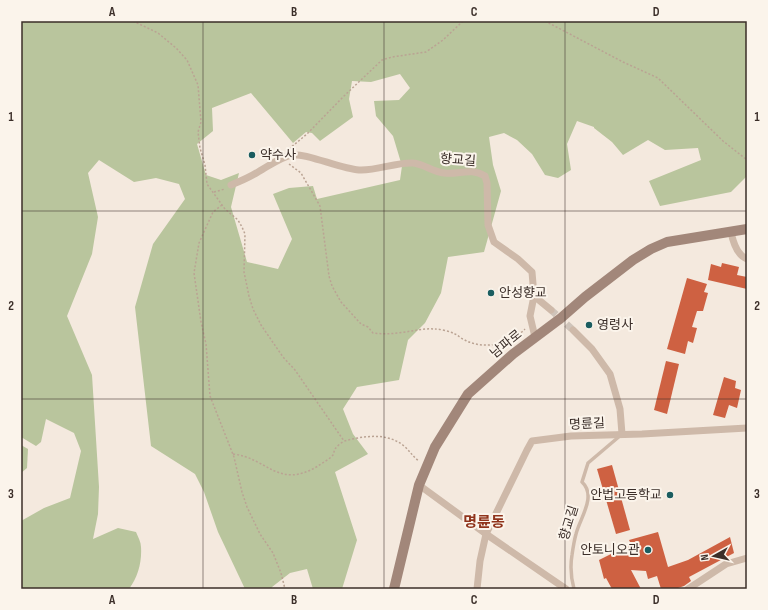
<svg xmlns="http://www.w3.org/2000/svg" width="768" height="610" viewBox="0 0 768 610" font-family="'Sofia Sans Condensed','Noto Sans KR',sans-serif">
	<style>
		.green { fill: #b9c59d; fill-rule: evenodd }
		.building { fill: #ce6142 }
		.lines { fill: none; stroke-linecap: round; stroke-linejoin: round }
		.street-tunnel { stroke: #cfc4ba; stroke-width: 7; stroke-dasharray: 7 3.5; stroke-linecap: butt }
		.path { stroke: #baa393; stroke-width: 1.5; stroke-dasharray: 2 2; stroke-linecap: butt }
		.lane { stroke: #ceb9a9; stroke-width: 3.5 }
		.street { stroke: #ceb9a9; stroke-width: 7 }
		.secondary { stroke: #a2877a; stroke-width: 10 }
		.grid { fill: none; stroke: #3b2e29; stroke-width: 1; stroke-opacity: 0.55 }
		.poi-dot { fill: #1b5d60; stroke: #fbf4eb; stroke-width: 1.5 }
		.labels { text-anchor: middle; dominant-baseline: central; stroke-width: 4; stroke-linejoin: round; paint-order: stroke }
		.poi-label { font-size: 13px; fill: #3b2e29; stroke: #fbf4eb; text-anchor: start }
		.street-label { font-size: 13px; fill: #3b2e29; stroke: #fbf4eb }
		.quarter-label { font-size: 15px; font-weight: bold; fill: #90341c; stroke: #fbf4eb }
		.neatline { fill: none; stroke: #3b2e29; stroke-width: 1.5 }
		.grid-label { font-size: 13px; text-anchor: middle; font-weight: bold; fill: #3b2e29 }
	</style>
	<rect width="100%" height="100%" fill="#f4e9de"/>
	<g class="green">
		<path d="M21,21H747V176L731,192L660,206L649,181L701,160L698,148L665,150L648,140L623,155L612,142L594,128V127L577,121L567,144L571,170L558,178L545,175L532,154L517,140L504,133L489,137L493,165L501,191L484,252L448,257L441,293L425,323L408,340L399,380L357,387L343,409L353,434L368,454L335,472L357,540L342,589H313L307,569L290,573L272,587L271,589H245L218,532L204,492L195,474L151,446L135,307L153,244L185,199L179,184L156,178L134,182L99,160L88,173L98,217L92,254L67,316L92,375L99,487L98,514L93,539L118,528L136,532C138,537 141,542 141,547C142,562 138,577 129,589H21V521L44,508L70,498L81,451L74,433L46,419L41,442L36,446L21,437ZM400,74L410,88L399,100L374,101L376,116L393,136L402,166L400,180L317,199L313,186L289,188L273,194L292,239L278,269L247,262L231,207L239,173L221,180L206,175L197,144L213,131L212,108L251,93L293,143L306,132L312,133L320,141L353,117L349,99L352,81L371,82Z"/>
		<polygon points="21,445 28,449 27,468 21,473"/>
	</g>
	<g class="building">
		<polygon points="722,263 739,267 737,275 747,277 747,289 708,280 711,264 721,267"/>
		<polygon points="687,278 707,284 704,292 708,293 703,311 697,311 692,327 697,328 693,343 688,341 685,354 667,349"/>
		<polygon points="666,361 679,364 667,414 654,410"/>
		<polygon points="724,377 736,381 735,388 741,390 737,408 729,405 725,418 713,415"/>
		<polygon points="612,465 630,530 616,534 597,469"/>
		<polygon points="658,532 668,567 688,560 730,537 734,553 689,577 691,581 684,586 675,589 661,589 657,576 648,579 646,571 631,570 641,589 612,589 606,578 604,579 599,560 631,544 629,540"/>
	</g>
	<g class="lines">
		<polyline class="street-tunnel" points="551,310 573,330"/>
		<g class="path">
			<path d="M133,21L158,33L176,48L187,60L198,85L201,122L198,132L200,148L205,165L207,184L225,209L238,220L242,227L245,234L244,272L249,296L253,309L261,325L283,357L295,370L344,441C364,436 387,432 404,446C410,451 413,457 419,461"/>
			<polyline points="545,21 623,62 658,78 723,141 747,160"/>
			<polyline points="289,149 307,134 344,96 382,60 392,57 426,52 443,40 463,21"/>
			<path d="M289,164L301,173L320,206L329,276L332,286L341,302L361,324L368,327L373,333C381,334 389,334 397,333C410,332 422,328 434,329C440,329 449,331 455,334C458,335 460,338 463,339C483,351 510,344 525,329"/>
			<polyline points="214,192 225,189"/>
			<polyline points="222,205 213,212 199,243 194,273 201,322 206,344 210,396 234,457 242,492 247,507 260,534 273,553 281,573 285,589"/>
			<path d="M233,454C268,458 278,490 318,466C322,463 330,459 333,455C334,453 334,451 335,449C337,446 341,443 344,441"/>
		</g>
		<path class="lane" d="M574,589C571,578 570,567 572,555C573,548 574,541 576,534C580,518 597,496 582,482L588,463L621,435"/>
		<g class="street">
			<path d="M231,185C241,181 250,177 258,172C269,166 279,158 291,155C305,152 340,169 359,170C377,171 396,162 413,163C424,164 433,172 444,173C459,175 471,167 485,176L487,183L488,225L494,242L518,259L532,272L534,296L551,310"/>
			<path d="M731,232C733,242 737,255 747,259"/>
			<polyline points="534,296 530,316 535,337"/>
			<polyline points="573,330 592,349 610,374 620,409 622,434"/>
			<polyline points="419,485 486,534 566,589"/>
			<polyline points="477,589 480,561 486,534 527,450 532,441 571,436 642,434 747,428"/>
			<polyline points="688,589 726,564 747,558"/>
		</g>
		<polyline class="secondary" points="394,589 419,485 435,447 468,394 513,354 561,318 585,297 633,260 651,249 667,242 747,229"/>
	</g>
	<path class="grid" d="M203,21V589M384,21V589M565,21V589M21,211H747M21,399H747"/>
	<g class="poi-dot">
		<circle cx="252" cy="155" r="4"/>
		<circle cx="491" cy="293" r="4"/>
		<circle cx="589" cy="325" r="4"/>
		<circle cx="670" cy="495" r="4"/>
		<circle cx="648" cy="550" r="4"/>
	</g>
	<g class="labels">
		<g class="poi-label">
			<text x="260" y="155">약수사</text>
			<text x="499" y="293">안성향교</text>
			<text x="597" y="325">영령사</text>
			<text x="662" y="495" text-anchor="end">안법고등학교</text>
			<text x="640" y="550" text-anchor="end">안토니오관</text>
		</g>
		<g class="street-label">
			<text transform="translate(458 160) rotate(4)">향교길</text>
			<text transform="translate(506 344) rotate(-39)">남파로</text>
			<text transform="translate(587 424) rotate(-3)">명륜길</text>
			<text transform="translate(569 523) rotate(-73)">향교길</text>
		</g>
		<g class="quarter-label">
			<text x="484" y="522">명륜동</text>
		</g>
	</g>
	<rect width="768" height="610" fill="none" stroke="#fbf4eb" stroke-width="44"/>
	<g transform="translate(714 556) rotate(262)" stroke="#fbf4eb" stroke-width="3" paint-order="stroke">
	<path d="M0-3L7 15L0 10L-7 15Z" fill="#3b2e29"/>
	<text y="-6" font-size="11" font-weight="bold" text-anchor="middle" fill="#3b2e29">N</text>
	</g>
	<rect x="22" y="22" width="724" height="566" class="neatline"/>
	<g class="grid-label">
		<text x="112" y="16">A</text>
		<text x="294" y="16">B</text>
		<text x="474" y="16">C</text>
		<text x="656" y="16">D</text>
		<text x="11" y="121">1</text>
		<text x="757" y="121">1</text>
		<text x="11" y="310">2</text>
		<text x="757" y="310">2</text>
		<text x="11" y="498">3</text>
		<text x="757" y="498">3</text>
		<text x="112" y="604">A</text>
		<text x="294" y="604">B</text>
		<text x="474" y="604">C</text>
		<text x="656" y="604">D</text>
	</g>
</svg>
